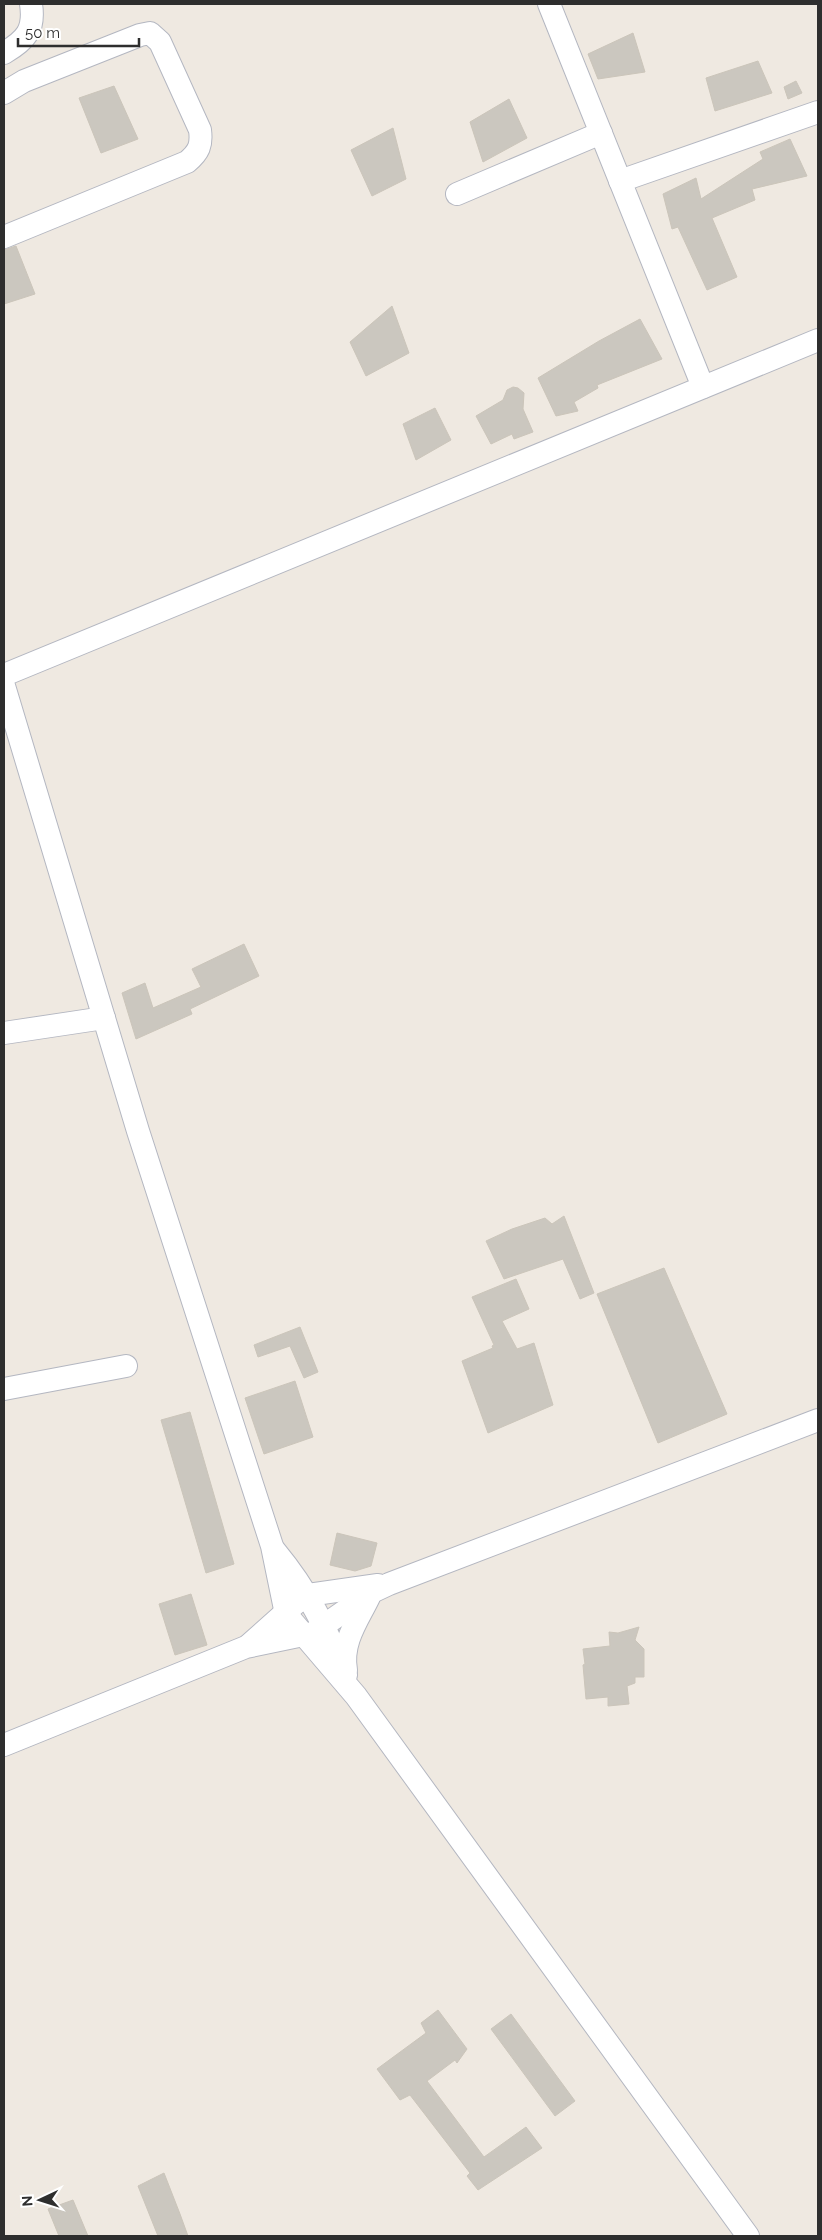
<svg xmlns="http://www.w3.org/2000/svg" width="822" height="2240" viewBox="0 0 822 2240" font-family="Raleway,sans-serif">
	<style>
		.building { fill: #cbc7bf; stroke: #cbc5ba }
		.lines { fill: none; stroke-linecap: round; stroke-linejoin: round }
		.minor-casing { stroke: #b4b7c1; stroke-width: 24 }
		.minor { stroke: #fff; stroke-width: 22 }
	</style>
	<rect width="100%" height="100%" fill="#efe9e1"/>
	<g class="building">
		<polygon points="633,33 645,72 598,79 588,54"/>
		<polygon points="758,61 772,93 715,111 706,78"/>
		<polygon points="796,81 802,93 788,99 784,87"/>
		<polygon points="114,86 138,139 101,153 79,98"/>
		<polygon points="509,99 527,138 483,162 470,122"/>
		<polygon points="393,128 406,179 372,196 351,150"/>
		<polygon points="790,139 807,176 752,189 755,200 712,218 737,277 707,290 678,227 672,229 663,194 696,178 701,199 763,159 760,152"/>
		<polygon points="16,246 35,294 4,304 4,250"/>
		<polygon points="392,306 409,353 366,376 350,342"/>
		<polygon points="640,319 662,359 597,385 598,388 574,402 578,411 556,416 538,378 599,341"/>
		<polygon points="513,387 518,388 524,393 523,409 533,432 514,439 512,434 491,444 476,416 503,400 507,390"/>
		<polygon points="435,408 451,440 416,460 403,424"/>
		<polygon points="244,944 259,976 190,1009 192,1014 136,1039 122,993 145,983 153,1008 201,987 192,969"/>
		<polygon points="564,1216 594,1293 580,1299 563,1259 504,1279 486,1241 512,1229 545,1218 552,1224"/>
		<polygon points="664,1268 727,1414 658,1443 597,1294"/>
		<polygon points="516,1279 529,1309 502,1321 517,1349 534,1343 553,1405 488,1433 462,1361 493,1348 492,1346 494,1345 472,1297"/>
		<polygon points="300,1327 318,1372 304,1378 290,1346 258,1357 254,1345"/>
		<polygon points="295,1381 313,1437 264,1454 245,1398"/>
		<polygon points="190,1412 234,1564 206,1573 161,1420"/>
		<polygon points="337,1533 377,1543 371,1566 355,1571 330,1565"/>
		<polygon points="191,1594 207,1645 175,1655 159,1604"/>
		<polygon points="639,1627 635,1640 644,1649 644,1677 635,1677 635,1683 627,1686 629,1704 608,1706 608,1697 586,1699 583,1665 585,1664 583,1649 610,1646 609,1632 618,1633"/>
		<polygon points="438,2010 467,2049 457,2063 455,2060 427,2081 484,2157 526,2127 542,2148 478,2190 467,2176 470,2173 410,2095 400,2100 377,2069 426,2033 421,2023"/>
		<polygon points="511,2014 575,2101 555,2116 491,2029"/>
		<polygon points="164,2173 180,2214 188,2236 158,2236 138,2186"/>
		<polygon points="73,2200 88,2236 59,2236 48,2209"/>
	</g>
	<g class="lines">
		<g class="minor-casing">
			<g id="minor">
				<polyline points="549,4 703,387"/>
				<path d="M4,53C26,40 35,30 31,4"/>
				<path d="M4,93L24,81L140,35L150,33L160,42L200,130C202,145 199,152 187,162L4,237"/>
				<polyline points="620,181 818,112"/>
				<polyline points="457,194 601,133"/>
				<polyline points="4,675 818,340"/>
				<polyline points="4,686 138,1131 272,1546 286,1614 356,1696 748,2236"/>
				<polyline points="4,1033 104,1018"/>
				<polyline points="4,1389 126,1366"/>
				<path d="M275,1551C309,1592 325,1627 346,1675"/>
				<polyline points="249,1645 295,1604 308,1595 378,1585"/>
				<path d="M346,1670C341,1642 358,1620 369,1597"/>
				<polyline points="4,1745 246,1647 313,1633 372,1592 389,1584 818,1420"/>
			</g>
		</g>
		<use href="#minor" class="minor"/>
	</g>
	<rect width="822" height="2240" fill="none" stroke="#2e2e2e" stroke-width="10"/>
	<g transform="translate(40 2200) rotate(266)" stroke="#ffffff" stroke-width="4" paint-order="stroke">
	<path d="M0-4L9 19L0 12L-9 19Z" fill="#2e2e2e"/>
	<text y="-8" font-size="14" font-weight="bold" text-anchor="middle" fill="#2e2e2e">N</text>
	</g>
	<path d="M18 38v8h121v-8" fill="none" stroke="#2e2e2e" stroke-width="2.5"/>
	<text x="25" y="38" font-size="15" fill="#2e2e2e" stroke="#ffffff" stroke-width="4" paint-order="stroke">50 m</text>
</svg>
